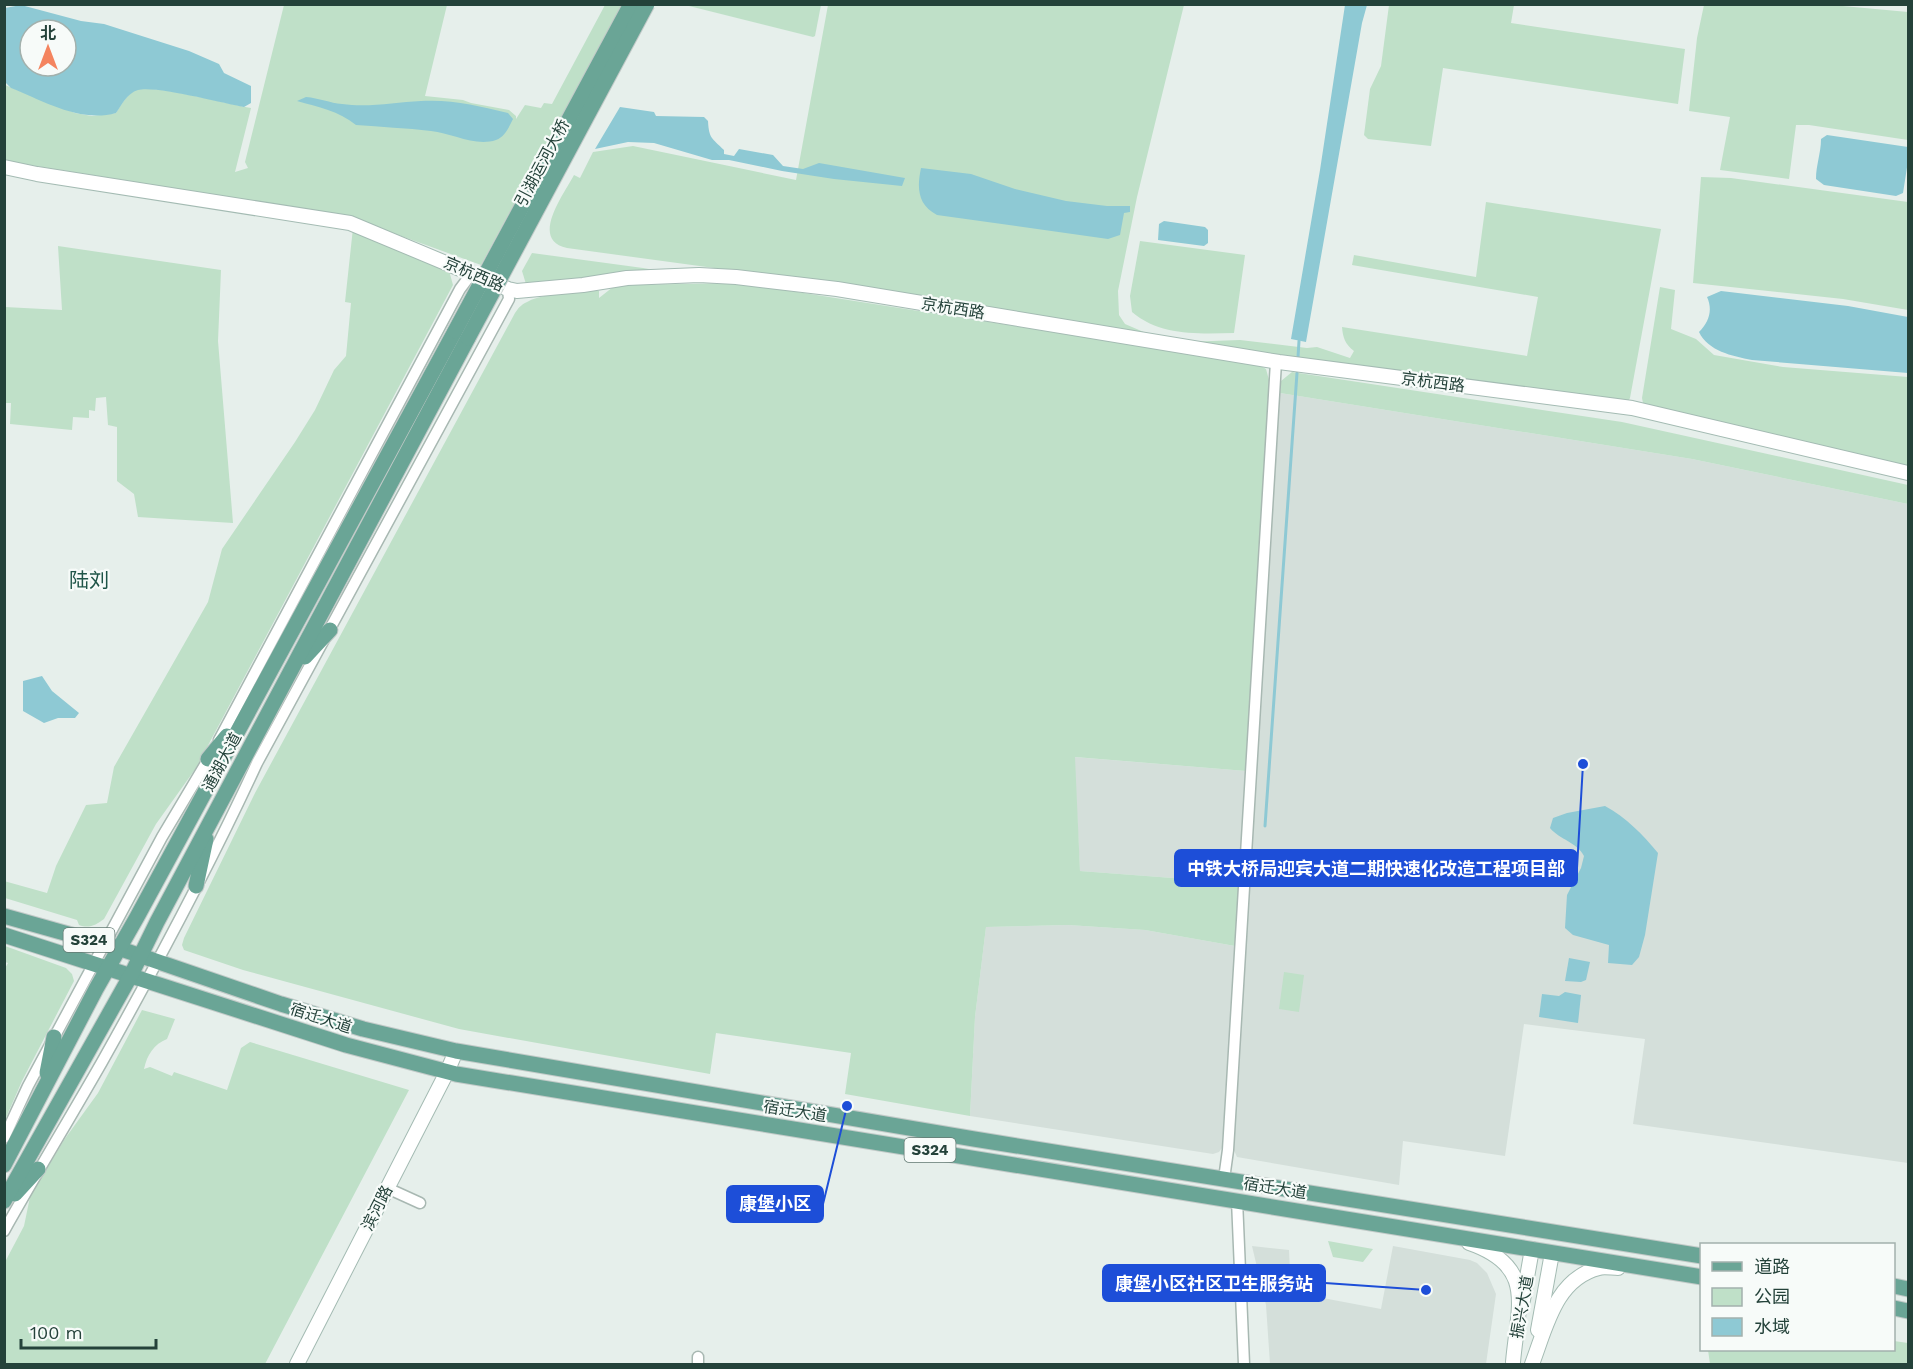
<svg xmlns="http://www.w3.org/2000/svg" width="1913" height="1369" viewBox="0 0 1913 1369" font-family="'Work Sans','Noto Sans SC',sans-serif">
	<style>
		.built { fill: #d4dfda }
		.green { fill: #bfe0c8 }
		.water { fill: #8ec9d4; fill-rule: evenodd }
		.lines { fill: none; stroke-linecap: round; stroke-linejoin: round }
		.stream { stroke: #8ec9d4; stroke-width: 3 }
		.minor-casing { stroke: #a8b8b2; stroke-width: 13 }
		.secondary-casing { stroke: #a4bbb3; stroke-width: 16 }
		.primary-casing { stroke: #c2cac8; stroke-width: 17 }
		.minor { stroke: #fff; stroke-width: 10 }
		.secondary { stroke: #fff; stroke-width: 14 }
		.primary { stroke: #6aa596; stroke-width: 15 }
		.primary-bridge-casing { stroke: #c2cac8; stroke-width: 17; stroke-linecap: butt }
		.primary-bridge { stroke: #6aa596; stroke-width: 15 }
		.labels { text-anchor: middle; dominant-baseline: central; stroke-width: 4.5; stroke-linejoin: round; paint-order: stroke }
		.shield { fill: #f7fbf9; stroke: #637a73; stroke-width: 1.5 }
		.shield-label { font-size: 15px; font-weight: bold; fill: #24423a }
		.street-label { font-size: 16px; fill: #24423a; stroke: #f7fbf9 }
		.quarter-label { font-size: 20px; fill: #1f5548; stroke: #f7fbf9 }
		.leader { fill: none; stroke: #1d4ed8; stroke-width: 2 }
		.callout-dot { fill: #1d4ed8; stroke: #f7fbf9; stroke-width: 2 }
		.callout { fill: #1d4ed8; stroke: #1d4ed8; stroke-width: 2 }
		.callout-label { font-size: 18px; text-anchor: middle; font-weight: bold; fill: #fff }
	</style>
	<rect width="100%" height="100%" fill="#e6efeb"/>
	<g class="built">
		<polygon points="1280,393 1692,459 1908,504 1908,1163 1633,1124 1645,1039 1524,1024 1505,1156 1403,1141 1399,1185 1237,1157 1233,1148"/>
		<polygon points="1074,757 1246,771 1239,883 1080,871"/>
		<polygon points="1068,925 1145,930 1235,946 1222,1148 1219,1152 1213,1154 970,1116 975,1017 986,927"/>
		<polygon points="1252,1246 1289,1250 1291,1292 1381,1309 1393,1246 1470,1260 1477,1263 1487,1273 1496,1294 1486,1364 1270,1364 1266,1305"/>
	</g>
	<g class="green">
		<polygon points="1821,4 1908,12 1908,140 1809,125 1796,125 1789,179 1720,170 1730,117 1689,111 1697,38 1704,5"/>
		<path d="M284,5H447L425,96L463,100L471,103L509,110L516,116V119L525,105L541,108L544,103L552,104L605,5H622L481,265L346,216L5,161V85L75,113L92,116L116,113C121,105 128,92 138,89C156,85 229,104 251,108L235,172L248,168L245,162Z"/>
		<polygon points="685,5 821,5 815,36 813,37"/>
		<path d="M828,5H1184L1137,197L1118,291L1119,315L1125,324L1153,336L787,278L567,248C529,240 564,194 574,175L580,178L593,152L633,146L796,180Z"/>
		<polygon points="1389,5 1514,5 1511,23 1685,49 1678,104 1443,68 1431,146 1368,139 1364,135 1370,89 1381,66"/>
		<polygon points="1701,177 1731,178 1908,202 1908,310 1843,299 1693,283"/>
		<path d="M1486,202L1661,229L1630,398L1627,403L1324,364L1184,342L1240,340L1307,348L1317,347L1350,358L1354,351C1345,344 1343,338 1342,327L1527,356L1538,297L1352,265L1354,255L1476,277Z"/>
		<path d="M353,228L448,267L453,285L196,768L156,824L104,919C96,925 89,929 79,925L77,920L5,898L4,881L47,893L56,866L86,805L107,803L114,767L208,602L222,549L295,442L315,410L334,370L346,356L351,303L345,302Z"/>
		<path d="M1140,241L1245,255L1234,333C1199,334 1160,336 1132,312L1130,296Z"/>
		<polygon points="58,246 221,270 218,341 233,523 138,517 134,494 117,481 117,427 108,425 106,397 96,398 95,411 89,410 89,418 73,417 72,430 10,424 11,403 5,403 5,307 62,310"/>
		<polygon points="532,253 643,268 660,271 526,284 522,271"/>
		<path d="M740,283L1257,364L1266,369L1269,380L1246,771L1075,757L1080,871L1239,883L1235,946L1145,930L1068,925L986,927L975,1017L970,1116L845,1094L851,1053L716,1033L710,1074L459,1029L243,970L184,950L182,945L184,938L255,793L515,313C519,307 522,304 529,301C542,294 584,290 599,291V298L613,287L622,285Z"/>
		<polygon points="1660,287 1675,290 1671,329 1696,339 1714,355 1783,367 1908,377 1908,469 1647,406 1643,403 1642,398"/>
		<polygon points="1292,372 1622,422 1908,485 1908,504 1692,459 1280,393 1281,381"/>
		<polygon points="5,946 66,968 72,974 74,981 22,1081 5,1120 4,970 8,963 5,962"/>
		<polygon points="1284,972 1304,975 1299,1012 1279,1009"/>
		<path d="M142,1010L175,1019L167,1039C154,1044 147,1055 144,1069L150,1067L172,1076L174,1072L227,1090L241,1048L250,1042L409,1090L265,1364H5V1262L24,1226L30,1197L64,1140L98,1093Z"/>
		<polygon points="1328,1241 1373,1249 1363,1262 1333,1257"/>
		<polygon points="1894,1341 1908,1343 1908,1364 1710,1364 1708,1350 1894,1350"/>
	</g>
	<g class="water">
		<path d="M21,5L81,21L104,24L189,51L219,64L224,73L251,86V103L244,107C223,103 154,85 138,90C127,93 121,106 116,113C80,123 44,101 11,88L5,82V8ZM30,30H66V66H30Z"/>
		<polygon points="1345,5 1367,5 1362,23 1306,342 1291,339 1320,170"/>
		<path d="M306,97C319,98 330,103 342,104C369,108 395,102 421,101C451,99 479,106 508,113L513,119C509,127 505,137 496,140C475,147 452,133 431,131C406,128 381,127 356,125C339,111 318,107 297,101Z"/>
		<path d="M620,107L654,112L656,116L704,117L708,121C709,139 712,138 724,150V154L734,156L739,149L773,155L783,166L803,169L819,163L905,178L902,186L834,179L782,171L729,160H712L654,143L628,142L595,149Z"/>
		<path d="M1827,135L1908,147V161L1903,193L1896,196L1824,185L1816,179C1816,165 1821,153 1821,139Z"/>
		<path d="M921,168L971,174L1015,189L1066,201L1107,206H1130V212L1124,213L1120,235L1108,239L937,215C917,205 917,187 921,168Z"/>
		<polygon points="1164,221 1205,227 1208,230 1208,243 1204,246 1158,240 1159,224"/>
		<path d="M1721,291L1848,306L1908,317V373L1752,360C1732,356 1708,351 1699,332C1709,322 1713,310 1707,297Z"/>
		<polygon points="42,676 52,691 79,713 75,718 58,718 44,723 23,711 23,681"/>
		<path d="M1605,806C1626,817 1643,835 1658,853L1645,935L1639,957L1632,965L1608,963L1609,945L1573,935L1565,928L1567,895L1581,868L1584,856C1577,842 1560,840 1550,828L1553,818L1567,813Z"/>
		<polygon points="1569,958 1590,962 1586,980 1581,982 1565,981"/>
		<polygon points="1565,992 1581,995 1578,1023 1539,1017 1542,994 1559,996"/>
	</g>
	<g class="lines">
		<g class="stream">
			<polyline points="1298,357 1299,341"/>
			<polyline points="1265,826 1297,373"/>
		</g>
		<g class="minor-casing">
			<g id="minor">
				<polyline points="219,740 460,289 472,273"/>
				<polyline points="4,1138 28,1086 162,837 212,753"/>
				<polyline points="1224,1179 1228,1150 1276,362"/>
				<polyline points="387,1188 420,1203"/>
				<polyline points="1237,1200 1244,1364"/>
				<path d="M4,1231C36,1174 70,1118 102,1062C157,964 210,865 257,763L509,299L508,289"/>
				<polyline points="698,1357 698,1364"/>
			</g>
		</g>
		<g class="secondary-casing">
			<g id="secondary">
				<polyline points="4,167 37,174 350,223 508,289 517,291 583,285 627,278 699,275 736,277 837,289 1279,362 1632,408 1908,473"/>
				<path d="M1469,1243C1536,1266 1518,1305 1513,1362"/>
				<polyline points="1523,1300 1532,1249"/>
				<polyline points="1538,1330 1552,1253"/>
				<polyline points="297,1364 447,1072 456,1051"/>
				<path d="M1532,1364C1546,1328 1555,1279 1599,1268C1604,1266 1612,1268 1618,1268"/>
			</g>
		</g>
		<g class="primary-casing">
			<g id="primary">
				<polyline points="305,657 330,630"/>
				<polyline points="208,759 227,736"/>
				<polyline points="196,886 206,839"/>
				<polyline points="4,916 118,948 281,1004 363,1029 456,1051 974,1139 1702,1256"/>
				<polyline points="4,935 346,1045 456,1074 1702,1277"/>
				<polyline points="47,1073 54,1037"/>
				<polyline points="4,1165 96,989 137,917 455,331"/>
				<polyline points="15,1194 38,1169"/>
				<polyline points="4,1201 131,975 157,922 468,338"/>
				<polyline points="1894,1286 1908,1289"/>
				<polyline points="1894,1308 1908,1311"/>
			</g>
		</g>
		<use href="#minor" class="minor"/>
		<use href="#secondary" class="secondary"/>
		<use href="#primary" class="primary"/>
		<g class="primary-bridge-casing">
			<g id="primary-bridge">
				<polyline points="455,331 631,4"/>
				<polyline points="468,338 647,4"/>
			</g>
		</g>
		<use href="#primary-bridge" class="primary-bridge"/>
	</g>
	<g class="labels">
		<g class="shield">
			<rect x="63.5" y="928" width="51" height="24" rx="4.5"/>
			<rect x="904.5" y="1138" width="51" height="24" rx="4.5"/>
		</g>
		<g class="shield-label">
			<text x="89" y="940">S324</text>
			<text x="930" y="1150">S324</text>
		</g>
		<g class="street-label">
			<text transform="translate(542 163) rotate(-62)">引湖运河大桥</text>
			<text transform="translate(474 274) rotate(23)">京杭西路</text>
			<text transform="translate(953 308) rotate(9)">京杭西路</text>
			<text transform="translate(1433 382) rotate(7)">京杭西路</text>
			<text transform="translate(222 762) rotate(-62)">通湖大道</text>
			<text transform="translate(321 1018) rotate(18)">宿迁大道</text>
			<text transform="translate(795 1111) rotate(9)">宿迁大道</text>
			<text transform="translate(1275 1188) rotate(9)">宿迁大道</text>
			<text transform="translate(377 1208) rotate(-63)">滨河路</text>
			<text transform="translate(1522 1307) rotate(-80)">振兴大道</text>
		</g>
		<g class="quarter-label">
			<text x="89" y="580">陆刘</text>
		</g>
	</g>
	<path class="leader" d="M1583 764L1577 868M847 1106L823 1204M1426 1290L1325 1283"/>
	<g class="callout-dot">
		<circle cx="1583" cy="764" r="6"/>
		<circle cx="847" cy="1106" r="6"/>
		<circle cx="1426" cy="1290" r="6"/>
	</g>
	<g class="callout">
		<rect x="1175" y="850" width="402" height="36" rx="6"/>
		<rect x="727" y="1186" width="96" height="36" rx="6"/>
		<rect x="1103" y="1265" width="222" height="36" rx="6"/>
	</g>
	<g class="callout-label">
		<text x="1376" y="875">中铁大桥局迎宾大道二期快速化改造工程项目部</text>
		<text x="775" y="1210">康堡小区</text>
		<text x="1214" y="1290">康堡小区社区卫生服务站</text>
	</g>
	<rect width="1913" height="1369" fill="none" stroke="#24423a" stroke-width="12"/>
	<rect x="1700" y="1243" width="195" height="108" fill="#f7fbf9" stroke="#a3b1ad" stroke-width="1.5"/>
	<rect x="1712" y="1262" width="30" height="9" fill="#6aa596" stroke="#a3b1ad" stroke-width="1.5"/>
	<text x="1754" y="1273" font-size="18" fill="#24423a">道路</text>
	<rect x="1712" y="1288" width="30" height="18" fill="#bfe0c8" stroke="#a3b1ad" stroke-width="1.5"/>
	<text x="1754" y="1303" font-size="18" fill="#24423a">公园</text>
	<rect x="1712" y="1318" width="30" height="18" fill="#8ec9d4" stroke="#a3b1ad" stroke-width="1.5"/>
	<text x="1754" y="1333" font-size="18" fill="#24423a">水域</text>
	<g transform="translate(48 48)"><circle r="28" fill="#f7fbf9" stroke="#a3b1ad" stroke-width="1.5"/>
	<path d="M0-4.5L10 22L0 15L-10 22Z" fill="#f4845f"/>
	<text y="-9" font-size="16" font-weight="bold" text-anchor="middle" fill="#24423a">北</text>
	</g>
	<path d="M21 1339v9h135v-9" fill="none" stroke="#24423a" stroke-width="3"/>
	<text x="30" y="1339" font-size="18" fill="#24423a" stroke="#f7fbf9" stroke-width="4.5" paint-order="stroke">100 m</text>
</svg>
